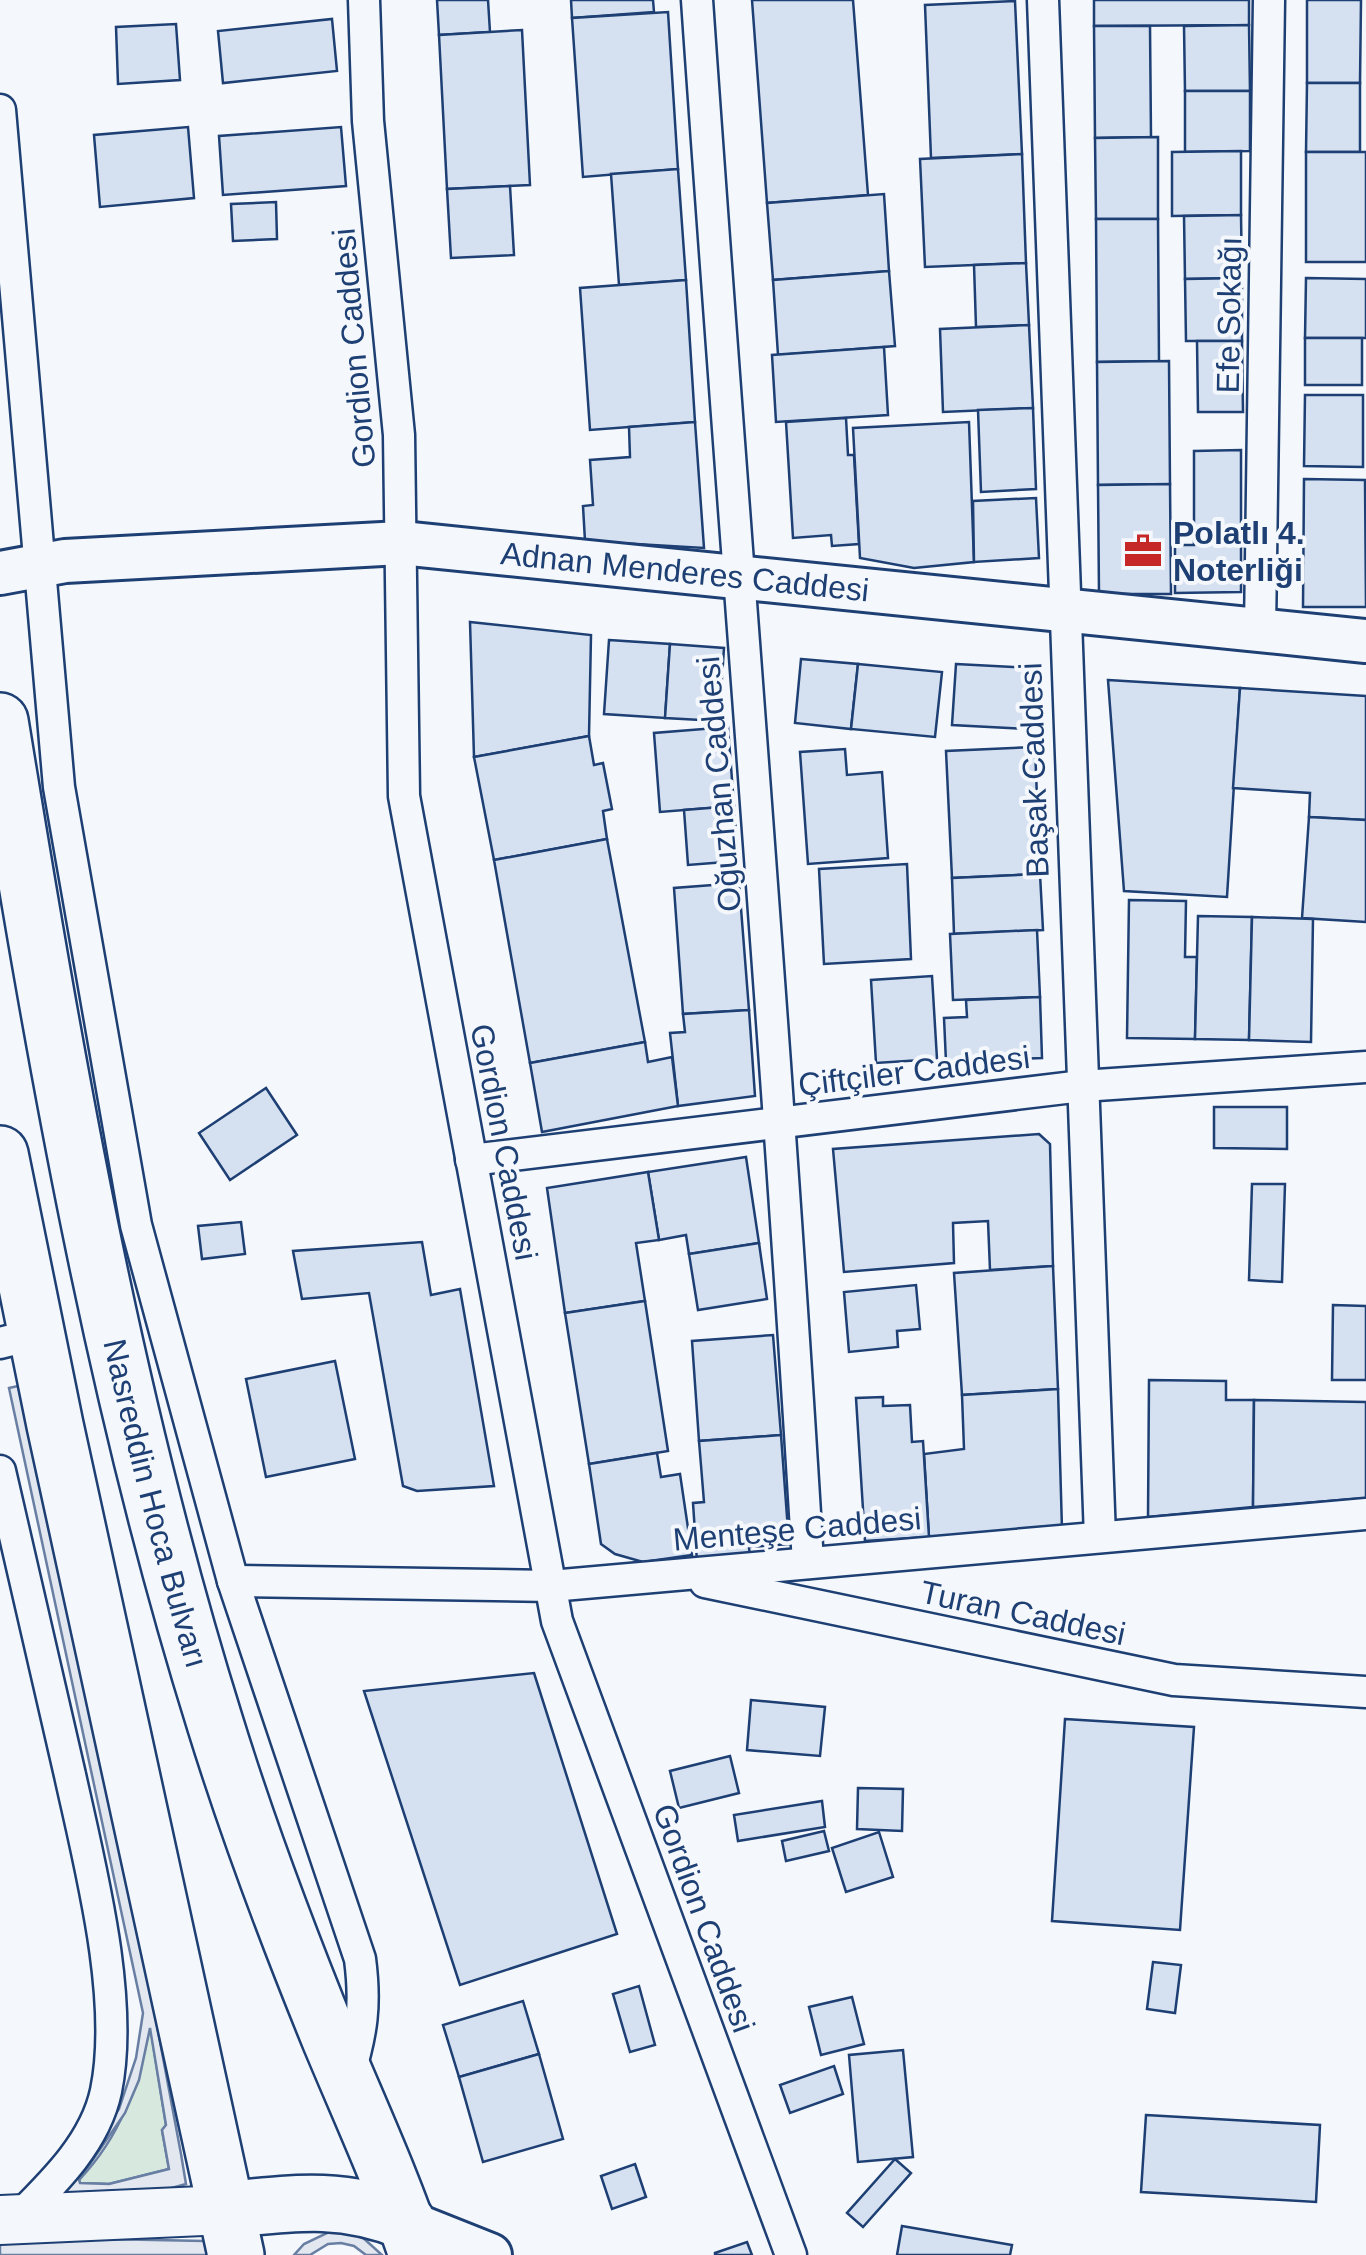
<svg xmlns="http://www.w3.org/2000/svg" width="1366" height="2255" viewBox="0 0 1366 2255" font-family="Arial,sans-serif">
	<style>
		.green { fill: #d7e8df; stroke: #687fa3; stroke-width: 2.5 }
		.parking { fill: #e3e8f0; stroke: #687fa3; stroke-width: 2.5; fill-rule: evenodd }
		.building { fill: #d5e0f0; stroke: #1d3f73; stroke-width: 2.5 }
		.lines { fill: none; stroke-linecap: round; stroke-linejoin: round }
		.street-casing { stroke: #1d3f73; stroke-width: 35 }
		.secondary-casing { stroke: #1d3f73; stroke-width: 48 }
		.primary-casing { stroke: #1d3f73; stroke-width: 52 }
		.highway-casing { stroke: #1d3f73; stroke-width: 60 }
		.street { stroke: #f4f7fb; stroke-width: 30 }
		.secondary { stroke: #f4f7fb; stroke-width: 42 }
		.primary { stroke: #f4f7fb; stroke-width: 48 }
		.highway { stroke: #f4f7fb; stroke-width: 55 }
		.labels { text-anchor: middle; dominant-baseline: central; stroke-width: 8; stroke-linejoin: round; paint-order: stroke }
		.street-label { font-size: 32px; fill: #1d3f73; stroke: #f4f7fb }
		.poi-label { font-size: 32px; font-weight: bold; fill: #1d3f73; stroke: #f4f7fb; text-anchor: start }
	</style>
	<rect width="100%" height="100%" fill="#f4f7fb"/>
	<path class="green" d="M150,2025L166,2125L162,2130L169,2169L109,2184L80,2183L79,2180C121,2136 139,2084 150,2025Z"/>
	<g class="parking">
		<path d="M18,1386L150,1988L181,2154L186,2184L157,2192L65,2194L66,2185L119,2109L136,2058L143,2013L9,1388ZM150,2028L166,2125L162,2130L169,2169L109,2184L80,2183L79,2180L125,2113L139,2080Z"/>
		<polygon points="331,2231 361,2236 382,2255 366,2255 354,2246 341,2243 328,2244 310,2255 294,2255 304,2244"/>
		<polygon points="0,2237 204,2241 207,2255 0,2255"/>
	</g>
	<g class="building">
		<polygon points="437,0 488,0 490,32 439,35"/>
		<polygon points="571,0 653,0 654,12 572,18"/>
		<polygon points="752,0 853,0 868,195 767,203"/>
		<polygon points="1094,0 1249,0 1249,25 1094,26"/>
		<polygon points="1307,0 1361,0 1360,83 1307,83"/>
		<polygon points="1015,1 1022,154 931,158 925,5"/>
		<polygon points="668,12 678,169 583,177 572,18"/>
		<polygon points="332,19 337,71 223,83 218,31"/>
		<polygon points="176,24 180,80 118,84 116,27"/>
		<polygon points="1249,25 1250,91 1185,91 1184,26"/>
		<polygon points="1094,26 1150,26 1151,137 1095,138"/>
		<polygon points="522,30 530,185 447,189 439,35"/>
		<polygon points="1307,83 1360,83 1360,152 1306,152"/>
		<polygon points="1185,91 1250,91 1250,151 1185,152"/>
		<polygon points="188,127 194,198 100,207 94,135"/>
		<polygon points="341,127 346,186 223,195 219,136"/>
		<polygon points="1158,137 1158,219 1096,219 1095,138"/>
		<polygon points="1241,151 1241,215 1172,216 1172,152"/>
		<rect x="1306" y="152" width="60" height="110"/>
		<polygon points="1022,154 1026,263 925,267 920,159"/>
		<polygon points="678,169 686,280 619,285 611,174"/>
		<polygon points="510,186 514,255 451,258 447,189"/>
		<polygon points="884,194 889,271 773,280 767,203"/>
		<polygon points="276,202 277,239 233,241 231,204"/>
		<polygon points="1241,215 1242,278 1185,279 1184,216"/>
		<polygon points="1096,219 1158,219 1159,361 1097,362"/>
		<polygon points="1026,263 1029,325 976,327 974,265"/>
		<polygon points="889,271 895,346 778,355 773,280"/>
		<polygon points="1242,278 1242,341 1186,341 1185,279"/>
		<polygon points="1306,278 1366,279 1366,338 1305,338"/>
		<polygon points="686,280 695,422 590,430 580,288"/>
		<polygon points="1029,325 1033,408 943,412 940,329"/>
		<rect x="1305" y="338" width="57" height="47"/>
		<polygon points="1197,341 1242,341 1243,412 1198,412"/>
		<polygon points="884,347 888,415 776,422 772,355"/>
		<polygon points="1169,361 1170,484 1098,485 1097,362"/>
		<polygon points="1305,395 1363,395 1363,467 1304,466"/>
		<polygon points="1033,408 1036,489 981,492 978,410"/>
		<polygon points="846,418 848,455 854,455 859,544 832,546 831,535 793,538 786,422"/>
		<polygon points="695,422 704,548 585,541 583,506 593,505 590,460 630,457 629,427"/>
		<polygon points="969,422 974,562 914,568 860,558 853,428"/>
		<polygon points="1241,450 1241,592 1175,593 1175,545 1194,545 1194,451"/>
		<polygon points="1304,479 1365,480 1366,607 1303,607"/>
		<polygon points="1170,484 1171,594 1099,594 1098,485"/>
		<polygon points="1036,498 1039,558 974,562 973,501"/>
		<polygon points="470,622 591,635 589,736 474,757"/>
		<polygon points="609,640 670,644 665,718 604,714"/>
		<polygon points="670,644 724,648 719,721 665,718"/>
		<polygon points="801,659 858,664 851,729 795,723"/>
		<polygon points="858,664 942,672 935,737 851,729"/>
		<polygon points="956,664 1030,668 1026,729 952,725"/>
		<polygon points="1108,680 1240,688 1227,897 1124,891"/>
		<polygon points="1240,688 1366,696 1366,820 1309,817 1310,793 1233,788"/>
		<polygon points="728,727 734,806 660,812 654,733"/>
		<polygon points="589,736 594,765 603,763 612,809 603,811 607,839 494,860 474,757"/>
		<polygon points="1035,747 1040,874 952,878 946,751"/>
		<polygon points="845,749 847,775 882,772 888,858 808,864 800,752"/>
		<polygon points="734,806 738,861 688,865 684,810"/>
		<polygon points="1309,817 1366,820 1366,922 1302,918"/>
		<polygon points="607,839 645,1042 530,1063 494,860"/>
		<polygon points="907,864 911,959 824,964 819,869"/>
		<polygon points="1040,874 1043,930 954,934 952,878"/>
		<polygon points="739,883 749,1010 683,1014 674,888"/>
		<polygon points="1129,900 1186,901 1185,957 1197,957 1195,1039 1127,1038"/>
		<polygon points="1198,916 1252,917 1249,1040 1195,1039"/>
		<polygon points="1252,917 1313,919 1311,1042 1249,1040"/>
		<polygon points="1037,930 1040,997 953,1000 950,934"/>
		<polygon points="932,976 937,1059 876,1063 871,980"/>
		<polygon points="1040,997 1042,1058 946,1062 944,1018 967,1017 966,1000"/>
		<polygon points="749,1010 755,1096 678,1106 670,1033 685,1032 683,1014"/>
		<polygon points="645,1042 648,1062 672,1057 678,1106 542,1132 530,1063"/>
		<polygon points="266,1088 297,1135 230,1180 199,1133"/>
		<polygon points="1214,1107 1287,1107 1287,1149 1214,1148"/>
		<polygon points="1039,1134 1050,1144 1053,1266 990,1270 988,1221 953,1223 954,1263 844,1272 833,1149"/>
		<polygon points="746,1157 759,1243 689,1254 686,1235 659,1240 648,1172"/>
		<polygon points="648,1172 659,1240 636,1243 645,1301 565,1313 547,1188"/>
		<polygon points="1252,1184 1285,1184 1282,1282 1249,1280"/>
		<polygon points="241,1222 245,1254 202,1259 198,1226"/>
		<polygon points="422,1242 431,1295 460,1289 494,1486 417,1491 403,1486 369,1293 302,1299 293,1251"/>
		<polygon points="759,1243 767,1299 698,1310 689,1254"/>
		<polygon points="1053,1266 1058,1389 962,1395 954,1273"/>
		<polygon points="916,1285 920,1329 897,1331 898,1347 849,1352 844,1292"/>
		<polygon points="645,1301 668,1451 589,1464 565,1313"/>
		<polygon points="1333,1305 1366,1306 1366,1380 1332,1380"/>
		<polygon points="773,1335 781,1435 699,1441 692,1341"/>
		<polygon points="335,1361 355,1459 266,1477 246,1379"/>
		<polygon points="1149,1380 1226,1381 1226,1400 1254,1400 1253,1507 1148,1517"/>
		<polygon points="1058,1389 1062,1529 929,1537 924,1454 964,1449 962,1395"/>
		<polygon points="883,1397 883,1406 910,1405 912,1442 923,1441 929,1537 865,1541 856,1398"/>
		<polygon points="1254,1400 1366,1402 1366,1498 1253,1507"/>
		<polygon points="781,1435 789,1544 749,1547 750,1558 697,1562 693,1503 704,1502 699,1441"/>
		<polygon points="657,1453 661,1477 680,1474 692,1555 643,1562 615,1554 601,1544 589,1464"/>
		<polygon points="534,1673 617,1934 460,1985 364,1691"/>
		<polygon points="751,1700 825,1707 820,1756 747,1750"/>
		<polygon points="1065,1719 1194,1727 1180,1930 1052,1921"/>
		<polygon points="730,1756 739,1793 679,1808 670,1771"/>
		<polygon points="858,1788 903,1789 902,1831 857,1829"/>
		<polygon points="822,1801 825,1827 738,1841 734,1815"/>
		<polygon points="824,1831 829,1851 786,1861 782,1841"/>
		<polygon points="879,1832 893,1877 846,1892 832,1848"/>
		<polygon points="1153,1962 1181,1965 1175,2013 1147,2009"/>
		<polygon points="639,1986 655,2045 630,2052 613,1994"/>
		<polygon points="852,1997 864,2044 821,2055 809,2007"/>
		<polygon points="523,2001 539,2054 459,2077 443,2025"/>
		<polygon points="903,2050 913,2157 858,2162 849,2055"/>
		<polygon points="539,2054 563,2139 483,2162 459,2077"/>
		<polygon points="834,2066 843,2094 790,2113 780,2085"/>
		<polygon points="1146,2115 1320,2125 1316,2202 1141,2192"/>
		<polygon points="895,2159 911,2173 863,2227 847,2213"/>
		<polygon points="635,2164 646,2197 612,2209 601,2176"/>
		<polygon points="902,2226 1012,2245 1010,2255 897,2255"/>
		<polygon points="747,2242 752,2255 715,2255 715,2253"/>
	</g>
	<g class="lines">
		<g class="street-casing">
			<g id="street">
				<polyline points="364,0 368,121 399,435 404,796 557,1621 791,2255"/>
				<path d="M697,0C733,521 777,1042 808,1563"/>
				<polyline points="1043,0 1100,1537"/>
				<path d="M0,110L59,787L136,1225L233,1581L360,1959C366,2005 362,2033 348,2078"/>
				<polyline points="1260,630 1269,0"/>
				<polyline points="471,1160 1082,1086 1366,1067"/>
				<polyline points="0,1343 36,1334"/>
				<path d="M0,1471C24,1573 47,1674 70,1775C90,1866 125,1999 106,2091C95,2143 53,2183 16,2220"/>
				<polyline points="233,1581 551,1586 1366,1514"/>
				<polyline points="705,1582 1174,1680 1366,1692"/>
			</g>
		</g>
		<g class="secondary-casing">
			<g id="secondary">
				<path id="s1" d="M0,573L65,561L401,543L1366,641"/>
				<polyline points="407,2222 490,2255"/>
			</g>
		</g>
		<g class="primary-casing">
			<polyline id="primary" points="0,2220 225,2210"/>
		</g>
		<g class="highway-casing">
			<g id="highway">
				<path id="s2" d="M0,721C55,1058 113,1397 215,1723C248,1830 288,1936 330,2039C360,2111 393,2182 417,2255"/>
				<polyline points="0,1154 55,1425 236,2255"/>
				<path d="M225,2210C292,2203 342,2195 407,2222"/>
			</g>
		</g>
		<use href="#street" class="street"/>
		<use href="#secondary" class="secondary"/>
		<use href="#primary" class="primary"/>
		<use href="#highway" class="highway"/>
	</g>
	<defs>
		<g id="office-bare" transform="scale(3)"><path d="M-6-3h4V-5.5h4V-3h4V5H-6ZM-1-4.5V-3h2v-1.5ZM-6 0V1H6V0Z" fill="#c62828" stroke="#f4f7fb" stroke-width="2.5" paint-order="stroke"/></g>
	</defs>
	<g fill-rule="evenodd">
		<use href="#office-bare" x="1143" y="551"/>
	</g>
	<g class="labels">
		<g class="street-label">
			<text transform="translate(1229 315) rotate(-89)">Efe Sokağı</text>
			<text transform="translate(354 348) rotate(-95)">Gordion Caddesi</text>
			<text stroke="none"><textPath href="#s1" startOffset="688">Adnan Menderes Caddesi</textPath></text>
			<text transform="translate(1034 770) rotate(-92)">Başak Caddesi</text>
			<text transform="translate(719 784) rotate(-95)">Oğuzhan Caddesi</text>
			<text transform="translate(914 1071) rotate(-7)">Çiftçiler Caddesi</text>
			<text transform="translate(504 1142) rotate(79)">Gordion Caddesi</text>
			<text stroke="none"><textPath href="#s2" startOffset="798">Nasreddin Hoca Bulvarı</textPath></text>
			<text transform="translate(797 1529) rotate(-5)">Menteşe Caddesi</text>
			<text transform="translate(1023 1613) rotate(12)">Turan Caddesi</text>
			<text transform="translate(704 1918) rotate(70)">Gordion Caddesi</text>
		</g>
		<g class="poi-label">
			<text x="1173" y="533">Polatlı 4.<tspan x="1173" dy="37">Noterliği</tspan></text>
		</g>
	</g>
</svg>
